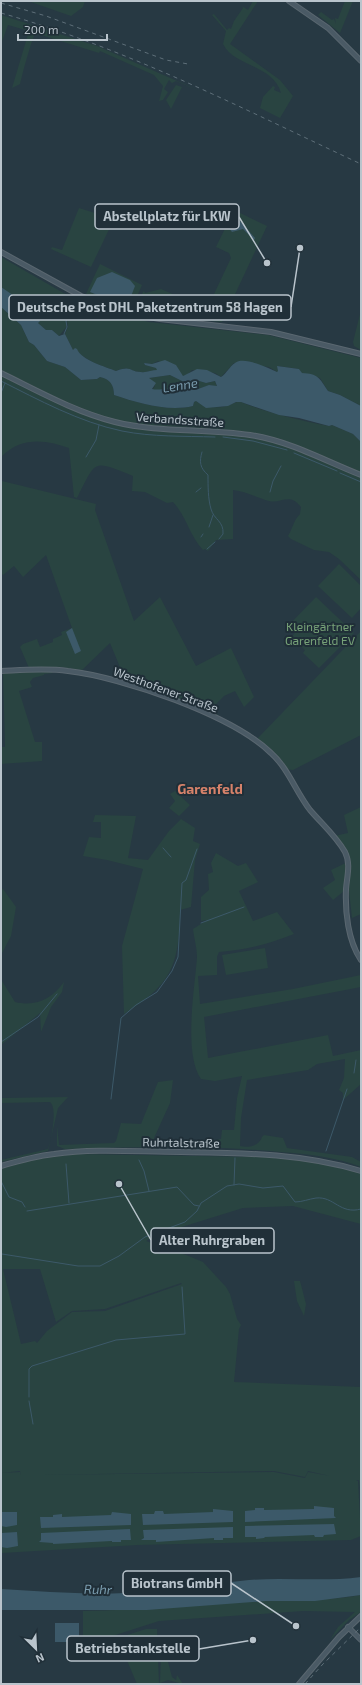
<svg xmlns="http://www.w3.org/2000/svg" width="362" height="1685" viewBox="0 0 362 1685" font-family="'Exo 2',sans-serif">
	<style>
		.green { fill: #294441; fill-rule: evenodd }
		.water { fill: #3c5969; fill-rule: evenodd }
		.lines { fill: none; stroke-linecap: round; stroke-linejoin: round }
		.stream { stroke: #3c5969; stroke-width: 1 }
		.secondary-casing { stroke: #5a6770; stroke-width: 6 }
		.secondary { stroke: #4a5a65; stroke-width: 4 }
		.rail { stroke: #5e6f79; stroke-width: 1; stroke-dasharray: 4 4; stroke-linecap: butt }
		.labels { text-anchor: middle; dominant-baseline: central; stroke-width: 4; stroke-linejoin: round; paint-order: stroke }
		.street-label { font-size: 12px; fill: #b9c4cc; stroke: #202f38 }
		.park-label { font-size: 12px; fill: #77a278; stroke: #202f38 }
		.water-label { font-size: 13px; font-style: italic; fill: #7a9cae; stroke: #202f38 }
		.quarter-label { font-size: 14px; font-weight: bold; fill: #d6826a; stroke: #202f38 }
		.leader { fill: none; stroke: #b9c4cc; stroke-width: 1.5 }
		.callout-dot { fill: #b9c4cc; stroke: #202f38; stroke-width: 1.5 }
		.callout { fill: #202f38; stroke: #b9c4cc; stroke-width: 1.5 }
		.callout-label { font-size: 13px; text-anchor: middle; font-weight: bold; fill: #b9c4cc }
	</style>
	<rect width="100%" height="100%" fill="#273943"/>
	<g class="green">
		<polygon points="28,1 85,1 83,7 71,16"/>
		<path d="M253,1H258L230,44L280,80L293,96L280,118L260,108L263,97L273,86L275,87L274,90L281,93C273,64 234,67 223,44L226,31L212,15L214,14L227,30L229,28L231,29L234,21L243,8L242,6L248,10Z"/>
		<polygon points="345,1 353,1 340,33 318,15 321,12 332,20 334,19 336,24 335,18 338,19"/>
		<path d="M1,15L97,46L207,94L176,81L172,83L169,80L164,89L168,92L163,100L159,101L163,86L154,75L100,51L99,53L35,33C29,49 24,67 20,84L12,88L29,31L8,25L1,44Z"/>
		<polygon points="176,85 182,87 171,109 166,100"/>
		<polygon points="79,208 114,219 91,267 51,249 52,247 62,250"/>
		<polygon points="234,210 267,226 222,322 161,316 134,311 143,292 144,291 145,293 161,289 207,309 231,258 229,253 216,247"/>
		<path d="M1,257L67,295L114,313L149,322L268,335L361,358V406L340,395L328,391L320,378L301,373L299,369L278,366V372H277L269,367L234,363L221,377L215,373L192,370L187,375L183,376L158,361L152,364L144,363L145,365L157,368V371C152,370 146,373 141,372C129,372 131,365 116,371L94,363L73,350L65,334L68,326L67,321L70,317L66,321L67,326L59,336L52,330H46L38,323C36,307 15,296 3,290L1,287Z"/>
		<polygon points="100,264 142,285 131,310 86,294"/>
		<path d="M1,307L21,325L29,342L34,345L47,361L65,367L81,380L97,379L100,377C110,379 114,385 114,395C138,403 168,412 193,406L194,402L196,401C205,408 219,409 229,405C234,404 236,401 241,402C268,413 299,420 329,426L332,425L353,434L361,442V580L339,559L329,552L314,550L291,539L288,536C293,528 293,521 300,514L301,507C289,492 282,504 269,501C257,498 246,491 233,490V539L216,540L208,551L205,549L203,550C189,535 187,517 173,502L167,503L145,492L132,491L133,476C92,460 97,459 77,498L74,497L69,448C45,439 21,437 2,456V481L96,504L95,510L134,621L160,597L196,666L231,648L254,697L244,707L235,691L224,696L215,705L219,720L202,711L127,684L110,643L82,670L60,667L29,668L20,647L23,644L37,639L40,647L53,642V639L62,635L61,632L72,628L46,555L23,577L14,566L3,575L1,573V375C43,396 84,419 130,427C170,434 211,429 251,437C269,440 286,446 303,452L306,449C267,431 226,429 184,427C166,426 148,427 130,423C84,414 42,390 1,370Z"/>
		<polygon points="361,310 361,350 354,346 353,342"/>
		<polygon points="170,375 184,382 196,380 206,383 215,381 217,387 210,385 198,389 188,386 178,390 171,388 158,391 152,390 155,386 149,379 149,378"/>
		<polygon points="339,564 361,586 361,608 352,618 318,586"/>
		<polygon points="316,597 354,633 319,668 303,653 305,650 291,637 295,633 288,626"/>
		<polygon points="361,631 361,735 293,770 286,769 273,751 258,740 258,738"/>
		<polygon points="51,671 53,673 44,674 44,675 33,678 30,682 32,687 19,691 35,742 42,742 42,761 1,764 1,747 5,747 3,672"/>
		<polygon points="175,791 190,805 179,816 169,808 175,801 170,794"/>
		<polygon points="361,807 361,914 352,918 349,891 344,891 333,900 323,888 335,880 331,870 348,862 334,836 348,833 344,815"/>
		<path d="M95,815L136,816L128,858L148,860L169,831L181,819L195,828L193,841L200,844L195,860L191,907L180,910C179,966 172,984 124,1014L122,946L143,869L107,860L83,856L89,837L101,838V822H93Z"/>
		<path d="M216,853L238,866L246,863L258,882L239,891L253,921L277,912L294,934C269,944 246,950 219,952L217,957V975L198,976L200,1004L293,989L361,975V987L204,1017L208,1058L328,1035L333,1056L361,1050V1084L343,1100V1093L339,1090L344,1078L345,1059L317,1064L308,1070L247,1080L241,1118L240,1146C249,1148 259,1146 262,1137L264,1135L283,1138L287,1148L352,1157L361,1162V1167C336,1157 307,1154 281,1152C209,1145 136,1147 65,1149L57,1146V1126L59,1145L114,1143L116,1141L121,1123L141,1124L158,1082L173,1080L170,1103L154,1138L156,1143H202L221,1139L222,1130H234L237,1098L242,1076L215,1081L201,1079C183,1053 195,987 197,957C197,948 194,938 193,929L207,920L201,921V897L209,890L208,874L213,872L211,863Z"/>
		<polygon points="3,889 16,907 11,936 1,955 1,890"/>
		<polygon points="265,948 268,968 226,975 222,955"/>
		<path d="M1,976L2,981L15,1002C36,1007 52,999 64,982L62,992L51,1007L41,1032L40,1013L1,1045Z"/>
		<path d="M68,1097L58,1108L48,1151L1,1162V1160L48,1149C51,1141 58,1108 50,1102L1,1103V1098Z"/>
		<path d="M74,1154L263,1157L310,1161L361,1173V1224L293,1206L243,1208L156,1235L146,1241L186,1255L203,1262L226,1287L230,1294L237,1319L241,1325L239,1329L234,1382L361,1387V1496L359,1480H356L358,1481L361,1536L351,1540L137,1545L1,1553V1473L20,1472L21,1475L20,1471L1,1473V1169L35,1159ZM3,1269H40L56,1322L72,1311L105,1309L181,1283L182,1284L105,1311L72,1312L47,1331L37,1343L35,1341L21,1344ZM274,1471L305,1477L308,1471L330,1476L308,1472L305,1478L274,1472L38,1475Z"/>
		<polygon points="294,1281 300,1281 306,1304 304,1316 297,1301"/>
		<path d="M361,1595V1612L349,1620L330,1640L338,1627L355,1612L303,1611L159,1621L106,1638L107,1648H83V1611C142,1610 202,1605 261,1601C295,1599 328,1601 361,1595Z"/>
		<polygon points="146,1629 157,1629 159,1684 137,1684 120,1644 121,1637"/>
		<polygon points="175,1649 175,1651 167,1658 172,1677 176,1680 177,1675 183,1684 168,1680 160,1683 161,1651"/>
	</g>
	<g class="water">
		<polygon points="235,219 240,221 255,238 254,240 243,229 232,232 228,227"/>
		<polygon points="112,272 130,280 135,286 128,304 124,306 90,292 97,278"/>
		<path d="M1,287L26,304L40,321L38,323L46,330H52L59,336L65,334L73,350L75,348L77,349C81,360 106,367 116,371C132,365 129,372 141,372C146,373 152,370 157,370L156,368L145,365L144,363L152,364L165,360L176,365L183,376L197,369L207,370L221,377C227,373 229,367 235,363C244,356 268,368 277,372L278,371L277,366L299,369L302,373C318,374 319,377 328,391L340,395L361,406V442L353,434L332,425L329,426L299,418L279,415L241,402H236L228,406L206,408L196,401L194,402L193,406C168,412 138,403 114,395C114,385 110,379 100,377L97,379L81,380L65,367L47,361L34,345L29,342L21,325L1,307ZM170,375L184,382L189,381L190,383L196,380L206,383L215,381L217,386L209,385L198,389L186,384L178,390C169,386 161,391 152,389L156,383L149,378Z"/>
		<polygon points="72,628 81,651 75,654 66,632"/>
		<polygon points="314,1506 334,1508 334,1516 336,1518 245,1522 245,1511 255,1510 255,1508 264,1508 264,1510 314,1509"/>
		<polygon points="213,1509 233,1511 233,1522 143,1525 142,1514 154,1514 155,1511 163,1511 164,1514 213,1512"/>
		<polygon points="1,1512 17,1512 17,1525 6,1527 1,1526"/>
		<polygon points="112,1512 131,1514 131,1525 41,1528 40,1517 53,1517 53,1515 62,1514 62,1517 111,1515"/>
		<polygon points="334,1524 336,1534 324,1535 323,1537 315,1537 314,1535 265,1537 264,1538 256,1539 256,1537 245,1537 245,1526"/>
		<polygon points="233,1527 233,1538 223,1538 223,1540 214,1540 214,1538 156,1542 156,1540 141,1540 144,1538 143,1530"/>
		<polygon points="130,1529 131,1540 121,1540 121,1542 112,1542 112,1541 53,1544 53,1543 39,1542 41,1540 41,1533"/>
		<polygon points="17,1532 18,1546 7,1548 1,1547 1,1533"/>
		<path d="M361,1577V1595L315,1601H266L147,1610H1V1589C42,1591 82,1595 125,1593C166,1592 207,1584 249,1580C286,1577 324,1582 361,1577Z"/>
		<rect x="55" y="1623" width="24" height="19"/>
	</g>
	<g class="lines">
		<g class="stream">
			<polyline points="64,334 67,327 66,321 78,302"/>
			<path d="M1,381C39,400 79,422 122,431C152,437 184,436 215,437"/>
			<polyline points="1,393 5,383"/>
			<polyline points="223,437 253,441 287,450"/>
			<path d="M202,452C199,462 200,468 208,475C208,486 208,499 211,509C214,520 224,521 223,534L219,539"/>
			<polyline points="294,453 337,471"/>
			<polyline points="86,457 96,440 99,425"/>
			<polyline points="340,473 361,482"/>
			<polyline points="196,492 201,488"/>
			<polyline points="270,492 273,481 281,466"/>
			<polyline points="209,527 213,515"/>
			<polyline points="201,537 203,534"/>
			<polyline points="207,549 215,542"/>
			<polyline points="163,848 171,857"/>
			<polyline points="201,923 244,907"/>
			<polyline points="1,1042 38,1017 57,994"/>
			<polyline points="354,1073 356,1060"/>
			<polyline points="111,1099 121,1018 136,1005 157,992 172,971 178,957 182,883 186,880 197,849"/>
			<polyline points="326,1151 347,1089"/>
			<polyline points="139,1160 144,1171 149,1191"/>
			<polyline points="66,1164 69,1203"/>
			<polyline points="1,1181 9,1197 22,1202 25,1207"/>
			<polyline points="234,1185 235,1158"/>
			<polyline points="27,1211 177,1187 194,1205 199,1206"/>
			<path d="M2,1254L78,1266H100L119,1256L145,1237L185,1222L197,1211L201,1203L227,1186L239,1184L263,1188L283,1186L295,1202C302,1202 309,1199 316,1198C334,1196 340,1215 361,1209"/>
			<polyline points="29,1397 29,1369 32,1366 116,1340 185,1334 182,1287"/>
			<polyline points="29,1401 33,1424"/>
		</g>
		<g class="secondary-casing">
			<g id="secondary">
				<polyline points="289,1 328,28 361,61"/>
				<polyline points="1,252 81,296 131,314 160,319 271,332 361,354"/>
				<path d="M1,373C38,391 75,412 115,422C159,433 206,428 250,435C290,441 325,461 361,475"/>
				<path d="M1,671C23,670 46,668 68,671C122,677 232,715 271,753C288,768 296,792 310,810C322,824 336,836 345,852C351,864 347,876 346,889C345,912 348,941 361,960"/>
				<path d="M1,1166C18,1161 36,1156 54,1154C96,1148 139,1152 181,1152C242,1153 302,1153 361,1171"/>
				<polyline points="348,1627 361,1640"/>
				<polyline points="299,1684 339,1637 361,1616"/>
			</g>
		</g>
		<use href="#secondary" class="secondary"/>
		<g class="rail">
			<polyline points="1,3 46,16 166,60 188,64"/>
			<path d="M1,13C126,48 243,109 361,164"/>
			<polyline points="305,1684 323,1664 361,1627"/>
		</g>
	</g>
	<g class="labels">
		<g class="street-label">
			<text transform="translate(180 419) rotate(4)">Verbandsstraße</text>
			<text transform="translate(166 689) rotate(20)">Westhofener Straße</text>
			<text transform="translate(181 1142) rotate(1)">Ruhrtalstraße</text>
		</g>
		<g class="park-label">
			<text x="320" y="626">Kleingärtner<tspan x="320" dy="14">Garenfeld EV</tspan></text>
		</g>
		<g class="water-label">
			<text transform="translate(180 385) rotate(-9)">Lenne</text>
			<text transform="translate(98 1589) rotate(1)">Ruhr</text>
		</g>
		<g class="quarter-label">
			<text x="210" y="788">Garenfeld</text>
		</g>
	</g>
	<path class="leader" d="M267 263L239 217M300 248L291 307M119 1184L151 1240M296 1626L231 1583M253 1640L199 1649"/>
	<g class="callout-dot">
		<circle cx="267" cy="263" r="4"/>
		<circle cx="300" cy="248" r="4"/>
		<circle cx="119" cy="1184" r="4"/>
		<circle cx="296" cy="1626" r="4"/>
		<circle cx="253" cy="1640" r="4"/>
	</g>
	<g class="callout">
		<rect x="95" y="204" width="144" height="25" rx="4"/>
		<rect x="9" y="295" width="282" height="25" rx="4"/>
		<rect x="151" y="1228" width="123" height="25" rx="4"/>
		<rect x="123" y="1571" width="108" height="25" rx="4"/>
		<rect x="67" y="1636" width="132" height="25" rx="4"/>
	</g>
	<g class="callout-label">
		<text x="167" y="221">Abstellplatz für LKW</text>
		<text x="150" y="312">Deutsche Post DHL Paketzentrum 58 Hagen</text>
		<text x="212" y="1245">Alter Ruhrgraben</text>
		<text x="177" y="1588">Biotrans GmbH</text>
		<text x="133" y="1653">Betriebstankstelle</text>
	</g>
	<rect width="362" height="1685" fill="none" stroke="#b9c4cc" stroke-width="4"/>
	<g transform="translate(36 1649) rotate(156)" stroke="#202f38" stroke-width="3" paint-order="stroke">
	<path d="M0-3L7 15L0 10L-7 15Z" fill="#b9c4cc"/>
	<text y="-6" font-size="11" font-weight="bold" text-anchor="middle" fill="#b9c4cc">N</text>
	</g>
	<path d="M18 34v6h89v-6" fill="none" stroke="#b9c4cc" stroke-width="2"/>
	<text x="24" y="34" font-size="12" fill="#b9c4cc" stroke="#202f38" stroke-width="3" paint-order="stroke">200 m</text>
</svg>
